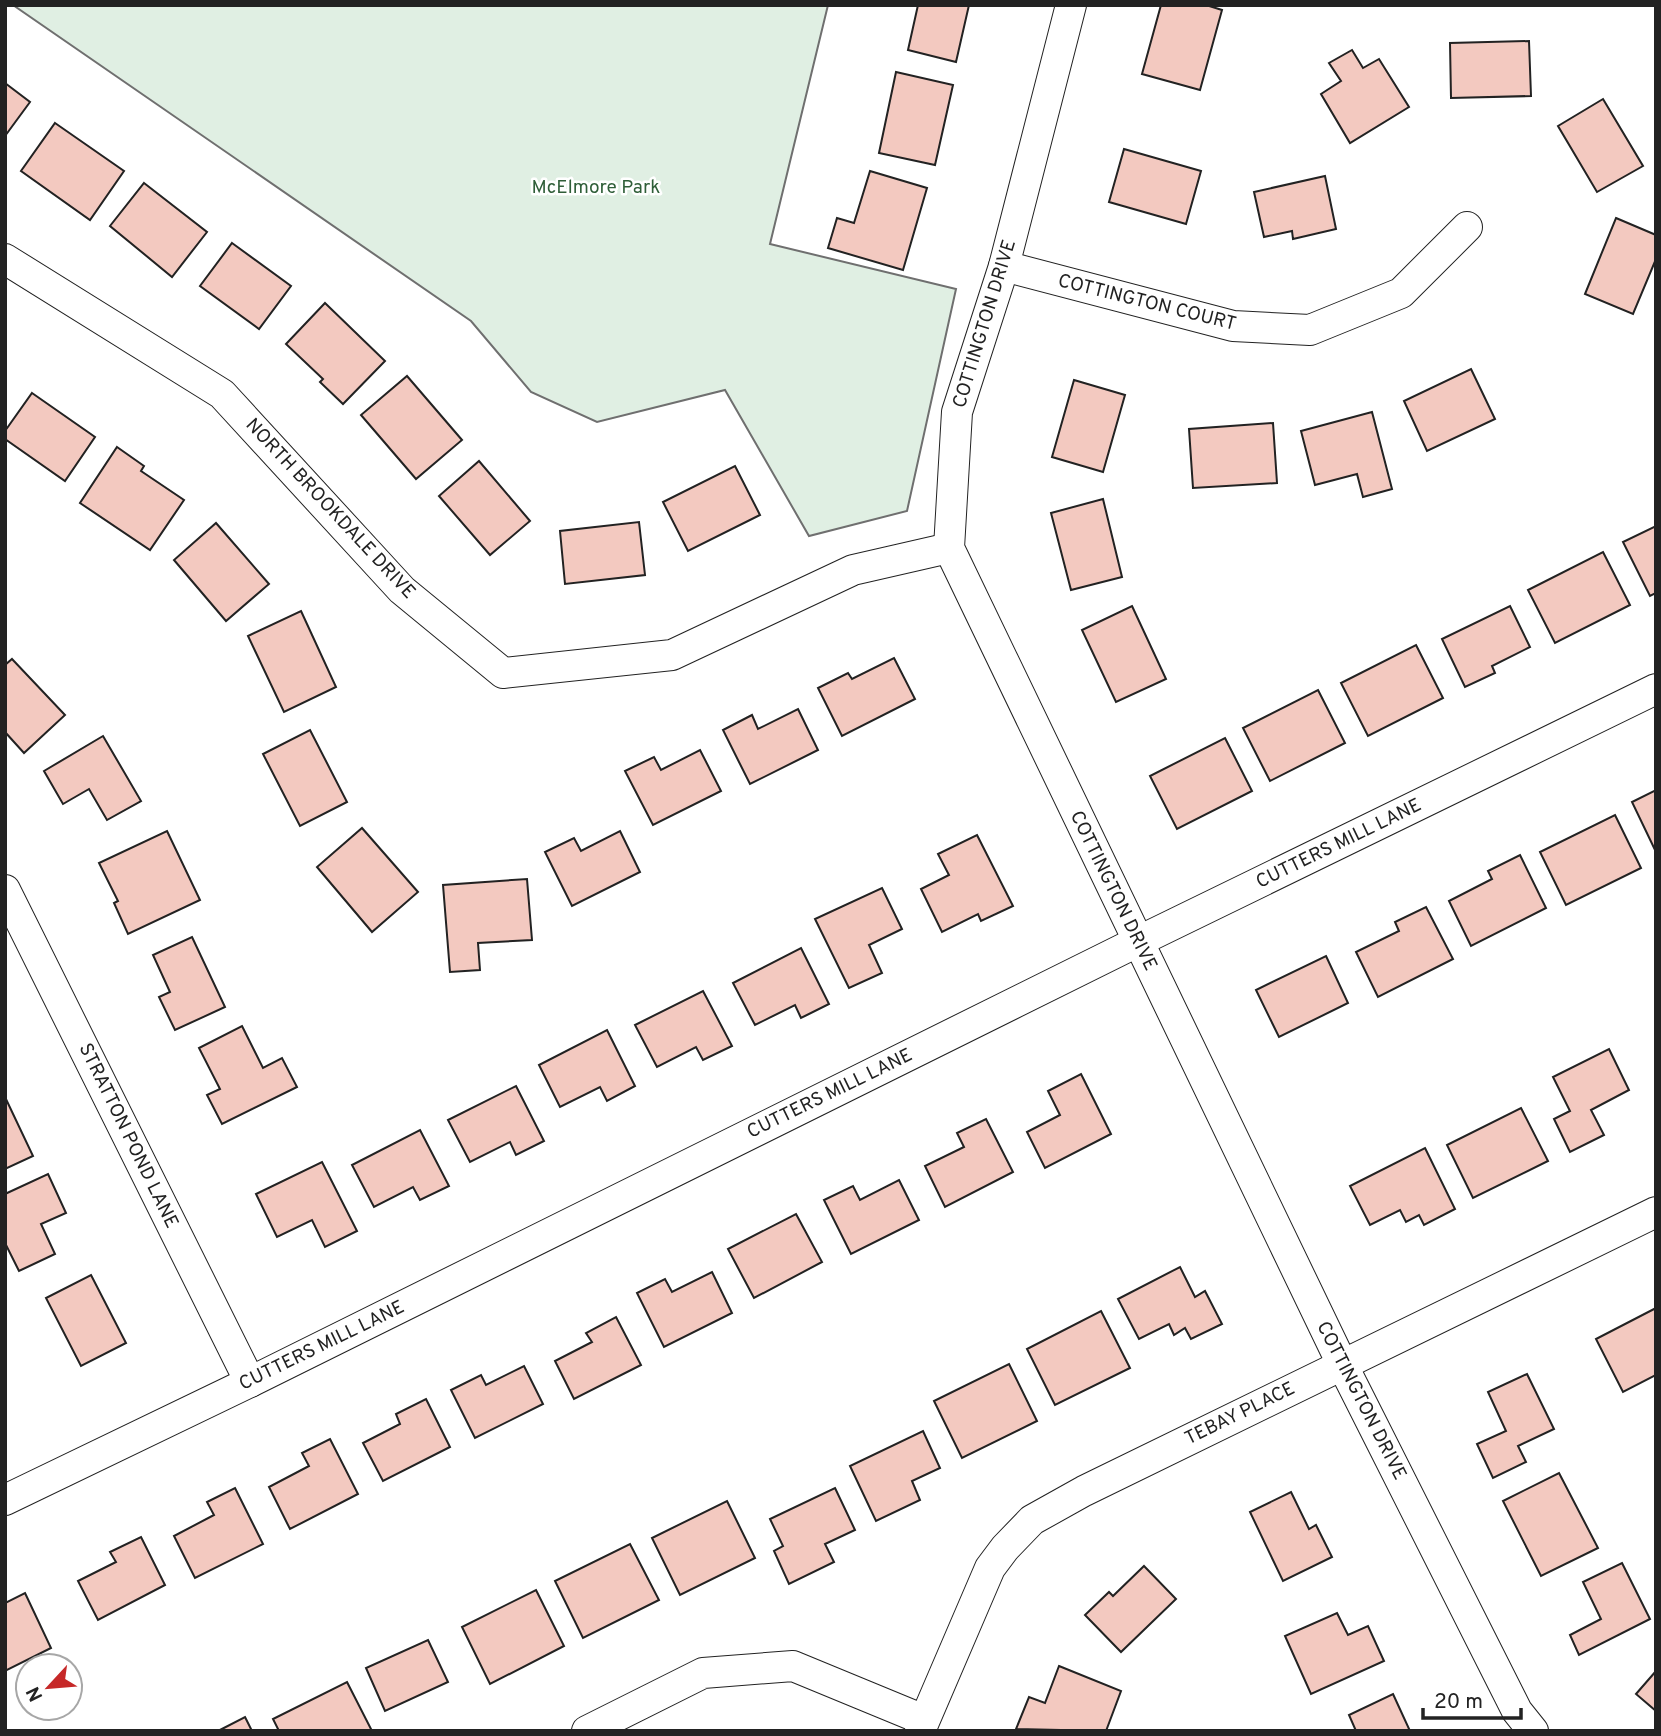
<svg xmlns="http://www.w3.org/2000/svg" width="1661" height="1736" viewBox="0 0 1661 1736" font-family="Overpass,sans-serif">
	<style>
		.green { fill: #e0efe3; stroke: #6f6f6f; stroke-width: 2 }
		.building { fill: #f3c9c0; stroke: #222; stroke-width: 2 }
		.lines { fill: none; stroke-linecap: round; stroke-linejoin: round }
		.minor-casing { stroke: #222; stroke-width: 32 }
		.minor { stroke: #fff; stroke-width: 30 }
		.labels { text-anchor: middle; dominant-baseline: central; stroke-width: 5; stroke-linejoin: round; paint-order: stroke }
		.park-label { font-size: 19px; fill: #2f5e38; stroke: #fff }
		.street-label { font-size: 19px; fill: #222; stroke: #fff }
	</style>
	<rect width="100%" height="100%" fill="#fff"/>
	<polygon class="green" points="13,5 828,5 770,244 956,289 907,511 809,536 725,390 597,422 531,392 471,321"/>
	<g class="building">
		<polygon points="918,5 969,5 956,62 908,50"/>
		<polygon points="1161,5 1206,5 1222,10 1200,90 1142,74"/>
		<polygon points="1529,41 1531,96 1451,98 1450,43"/>
		<polygon points="1352,50 1363,68 1379,59 1409,107 1350,143 1321,94 1341,81 1329,63"/>
		<polygon points="896,72 953,85 935,165 879,153"/>
		<polygon points="5,83 30,102 5,136"/>
		<polygon points="1603,99 1643,166 1597,192 1558,126"/>
		<polygon points="55,123 124,171 90,220 21,171"/>
		<polygon points="1124,149 1201,171 1186,224 1109,202"/>
		<polygon points="870,171 927,188 903,270 828,248 837,218 854,223"/>
		<polygon points="1325,176 1336,229 1293,239 1292,231 1264,237 1254,192"/>
		<polygon points="144,183 207,232 172,277 110,226"/>
		<polygon points="1616,218 1656,235 1656,259 1633,314 1585,294"/>
		<polygon points="232,243 291,286 259,329 200,286"/>
		<polygon points="325,303 385,361 343,404 320,382 323,379 286,344"/>
		<polygon points="1471,369 1495,419 1427,451 1404,401"/>
		<polygon points="407,376 462,440 416,479 361,415"/>
		<polygon points="1074,380 1125,395 1103,472 1052,457"/>
		<polygon points="32,393 95,437 65,481 5,439 5,431"/>
		<polygon points="1372,412 1392,489 1363,497 1357,474 1315,485 1301,431"/>
		<polygon points="1273,423 1277,483 1193,488 1189,429"/>
		<polygon points="117,447 144,466 141,471 184,500 150,550 80,503"/>
		<polygon points="479,461 530,521 490,555 439,496"/>
		<polygon points="735,466 760,515 688,551 663,502"/>
		<polygon points="1103,499 1122,577 1071,590 1051,513"/>
		<polygon points="639,522 645,575 565,584 560,531"/>
		<polygon points="216,523 269,584 226,621 174,560"/>
		<polygon points="1656,526 1656,593 1650,596 1623,542"/>
		<polygon points="1603,552 1630,605 1555,643 1528,590"/>
		<polygon points="1132,606 1166,679 1116,702 1082,630"/>
		<polygon points="1510,606 1530,647 1492,666 1495,673 1465,687 1442,639"/>
		<polygon points="301,611 336,687 284,712 248,636"/>
		<polygon points="1416,645 1443,698 1368,736 1341,683"/>
		<polygon points="894,658 915,699 842,736 818,688 848,673 852,679"/>
		<polygon points="12,659 65,715 24,753 5,732 5,665"/>
		<polygon points="1318,690 1345,743 1270,781 1243,728"/>
		<polygon points="798,709 818,750 750,784 723,730 752,715 758,729"/>
		<polygon points="310,730 347,802 300,826 263,754"/>
		<polygon points="103,736 141,801 107,820 89,789 63,804 44,771"/>
		<polygon points="1225,738 1252,791 1177,829 1150,776"/>
		<polygon points="700,750 721,791 653,825 625,771 654,757 661,770"/>
		<polygon points="1656,790 1656,852 1632,802"/>
		<polygon points="1615,815 1641,868 1566,905 1540,852"/>
		<polygon points="362,828 418,892 372,932 317,867"/>
		<polygon points="167,831 200,900 128,934 114,903 118,901 99,863"/>
		<polygon points="620,831 640,872 572,906 545,852 574,838 581,851"/>
		<polygon points="977,835 1013,906 981,921 978,914 942,932 921,889 949,875 938,854"/>
		<polygon points="1520,855 1546,908 1471,946 1449,901 1492,879 1488,871"/>
		<polygon points="527,879 532,940 478,943 480,970 450,972 443,885"/>
		<polygon points="882,888 902,929 869,945 882,973 849,988 815,919"/>
		<polygon points="1426,907 1453,959 1378,997 1356,952 1399,931 1395,922"/>
		<polygon points="192,937 225,1007 175,1030 159,997 170,992 153,955"/>
		<polygon points="801,948 829,1004 801,1018 795,1005 755,1025 733,983"/>
		<polygon points="1326,956 1348,1003 1279,1037 1256,990"/>
		<polygon points="703,991 732,1046 703,1060 696,1047 657,1067 635,1025"/>
		<polygon points="242,1026 263,1068 282,1058 297,1087 222,1124 207,1095 220,1089 199,1048"/>
		<polygon points="607,1030 635,1086 607,1101 600,1087 560,1107 539,1065"/>
		<polygon points="1609,1049 1629,1090 1591,1110 1604,1135 1570,1152 1554,1119 1570,1111 1553,1077"/>
		<polygon points="1081,1074 1111,1134 1045,1168 1027,1132 1060,1115 1048,1091"/>
		<polygon points="516,1086 544,1141 516,1155 510,1142 470,1162 448,1120"/>
		<polygon points="5,1097 33,1156 5,1169"/>
		<polygon points="1521,1108 1548,1161 1473,1198 1447,1145"/>
		<polygon points="986,1119 1013,1172 945,1207 925,1166 964,1147 957,1133"/>
		<polygon points="420,1130 449,1186 420,1200 413,1187 374,1207 352,1165"/>
		<polygon points="1425,1148 1455,1209 1424,1225 1419,1215 1406,1222 1400,1210 1370,1225 1350,1186"/>
		<polygon points="322,1162 357,1231 325,1247 312,1220 277,1237 256,1194"/>
		<polygon points="48,1174 66,1213 41,1224 55,1254 19,1271 5,1243 5,1194"/>
		<polygon points="899,1180 919,1220 851,1254 824,1200 853,1186 860,1200"/>
		<polygon points="796,1214 822,1262 754,1298 728,1249"/>
		<polygon points="1180,1267 1195,1297 1205,1291 1222,1324 1191,1339 1185,1328 1174,1335 1169,1324 1139,1339 1118,1299"/>
		<polygon points="712,1272 732,1313 664,1347 637,1293 665,1279 672,1292"/>
		<polygon points="91,1275 126,1343 81,1366 46,1298"/>
		<polygon points="1656,1308 1656,1375 1623,1392 1596,1339"/>
		<polygon points="1101,1311 1130,1368 1055,1405 1027,1349"/>
		<polygon points="616,1317 641,1365 574,1399 555,1361 592,1342 586,1333"/>
		<polygon points="1009,1364 1037,1421 962,1458 934,1401"/>
		<polygon points="524,1366 543,1404 475,1438 451,1390 481,1375 486,1385"/>
		<polygon points="1527,1374 1554,1429 1518,1446 1526,1462 1493,1478 1477,1444 1506,1431 1488,1392"/>
		<polygon points="426,1399 450,1447 383,1481 363,1443 400,1424 396,1414"/>
		<polygon points="923,1431 940,1468 912,1481 920,1500 876,1521 850,1466"/>
		<polygon points="330,1439 358,1494 290,1529 269,1487 309,1466 302,1453"/>
		<polygon points="1559,1473 1598,1548 1541,1576 1503,1501"/>
		<polygon points="235,1488 263,1544 195,1578 174,1536 214,1515 207,1502"/>
		<polygon points="835,1488 855,1530 825,1544 834,1562 789,1584 774,1551 783,1546 770,1519"/>
		<polygon points="1291,1492 1309,1529 1316,1525 1332,1557 1283,1581 1250,1512"/>
		<polygon points="727,1501 755,1558 680,1595 652,1538"/>
		<polygon points="141,1537 165,1585 98,1620 78,1581 116,1562 110,1552"/>
		<polygon points="630,1544 659,1600 583,1638 555,1581"/>
		<polygon points="1622,1563 1650,1619 1579,1655 1570,1635 1601,1619 1583,1582"/>
		<polygon points="1144,1566 1176,1599 1121,1652 1085,1615 1109,1592 1113,1596"/>
		<polygon points="536,1590 564,1646 490,1684 462,1627"/>
		<polygon points="25,1593 51,1648 5,1671 5,1603"/>
		<polygon points="1337,1613 1348,1635 1368,1626 1384,1661 1311,1694 1285,1636"/>
		<polygon points="428,1640 448,1682 385,1711 366,1668"/>
		<polygon points="1059,1666 1121,1691 1106,1731 1016,1729 1029,1697 1045,1703"/>
		<polygon points="1656,1671 1656,1711 1636,1694"/>
		<polygon points="347,1682 372,1731 279,1731 273,1719"/>
		<polygon points="1393,1694 1410,1731 1356,1731 1349,1715"/>
		<polygon points="245,1717 252,1731 218,1731"/>
	</g>
	<g class="lines">
		<g class="minor-casing">
			<g id="minor">
				<polyline points="1071,5 1004,266 957,412 949,548 1342,1364 1517,1711 1533,1731"/>
				<polyline points="5,259 222,394 402,590 503,673 672,655 853,570 949,548"/>
				<polyline points="1004,266 1233,326 1310,330 1401,293 1467,227"/>
				<polyline points="5,890 250,1382"/>
				<polyline points="5,1500 250,1382 1137,942 1656,689"/>
				<polyline points="587,1731 703,1673 793,1666 924,1720"/>
				<polyline points="920,1731 990,1568 1005,1548 1032,1520 1084,1491 1656,1212"/>
			</g>
		</g>
		<use href="#minor" class="minor"/>
	</g>
	<g class="labels">
		<g class="park-label">
			<text x="596" y="188">McElmore Park</text>
		</g>
		<g class="street-label">
			<text transform="translate(1147 303) rotate(14)">COTTINGTON COURT</text>
			<text transform="translate(985 324) rotate(-73)">COTTINGTON DRIVE</text>
			<text transform="translate(330 509) rotate(47)">NORTH BROOKDALE DRIVE</text>
			<text transform="translate(1339 844) rotate(-26)">CUTTERS MILL LANE</text>
			<text transform="translate(1113 891) rotate(64)">COTTINGTON DRIVE</text>
			<text transform="translate(830 1094) rotate(-26)">CUTTERS MILL LANE</text>
			<text transform="translate(128 1136) rotate(64)">STRATTON POND LANE</text>
			<text transform="translate(322 1346) rotate(-26)">CUTTERS MILL LANE</text>
			<text transform="translate(1361 1401) rotate(63)">COTTINGTON DRIVE</text>
			<text transform="translate(1240 1414) rotate(-26)">TEBAY PLACE</text>
		</g>
	</g>
	<rect width="1661" height="1736" fill="none" stroke="#222222" stroke-width="14"/>
	<g transform="translate(49 1687) rotate(244)"><circle r="33" fill="#ffffff" stroke="#a7a7a7" stroke-width="2"/>
	<path d="M0-5L12 26L0 18L-12 26Z" fill="#c62828"/>
	<text y="-10" font-size="19" font-weight="bold" text-anchor="middle" fill="#222222">N</text>
	</g>
	<path d="M1423 1708v10h98v-10" fill="none" stroke="#222222" stroke-width="3.5"/>
	<text x="1434" y="1708" font-size="21" fill="#222222" stroke="#ffffff" stroke-width="5" paint-order="stroke">20 m</text>
</svg>
